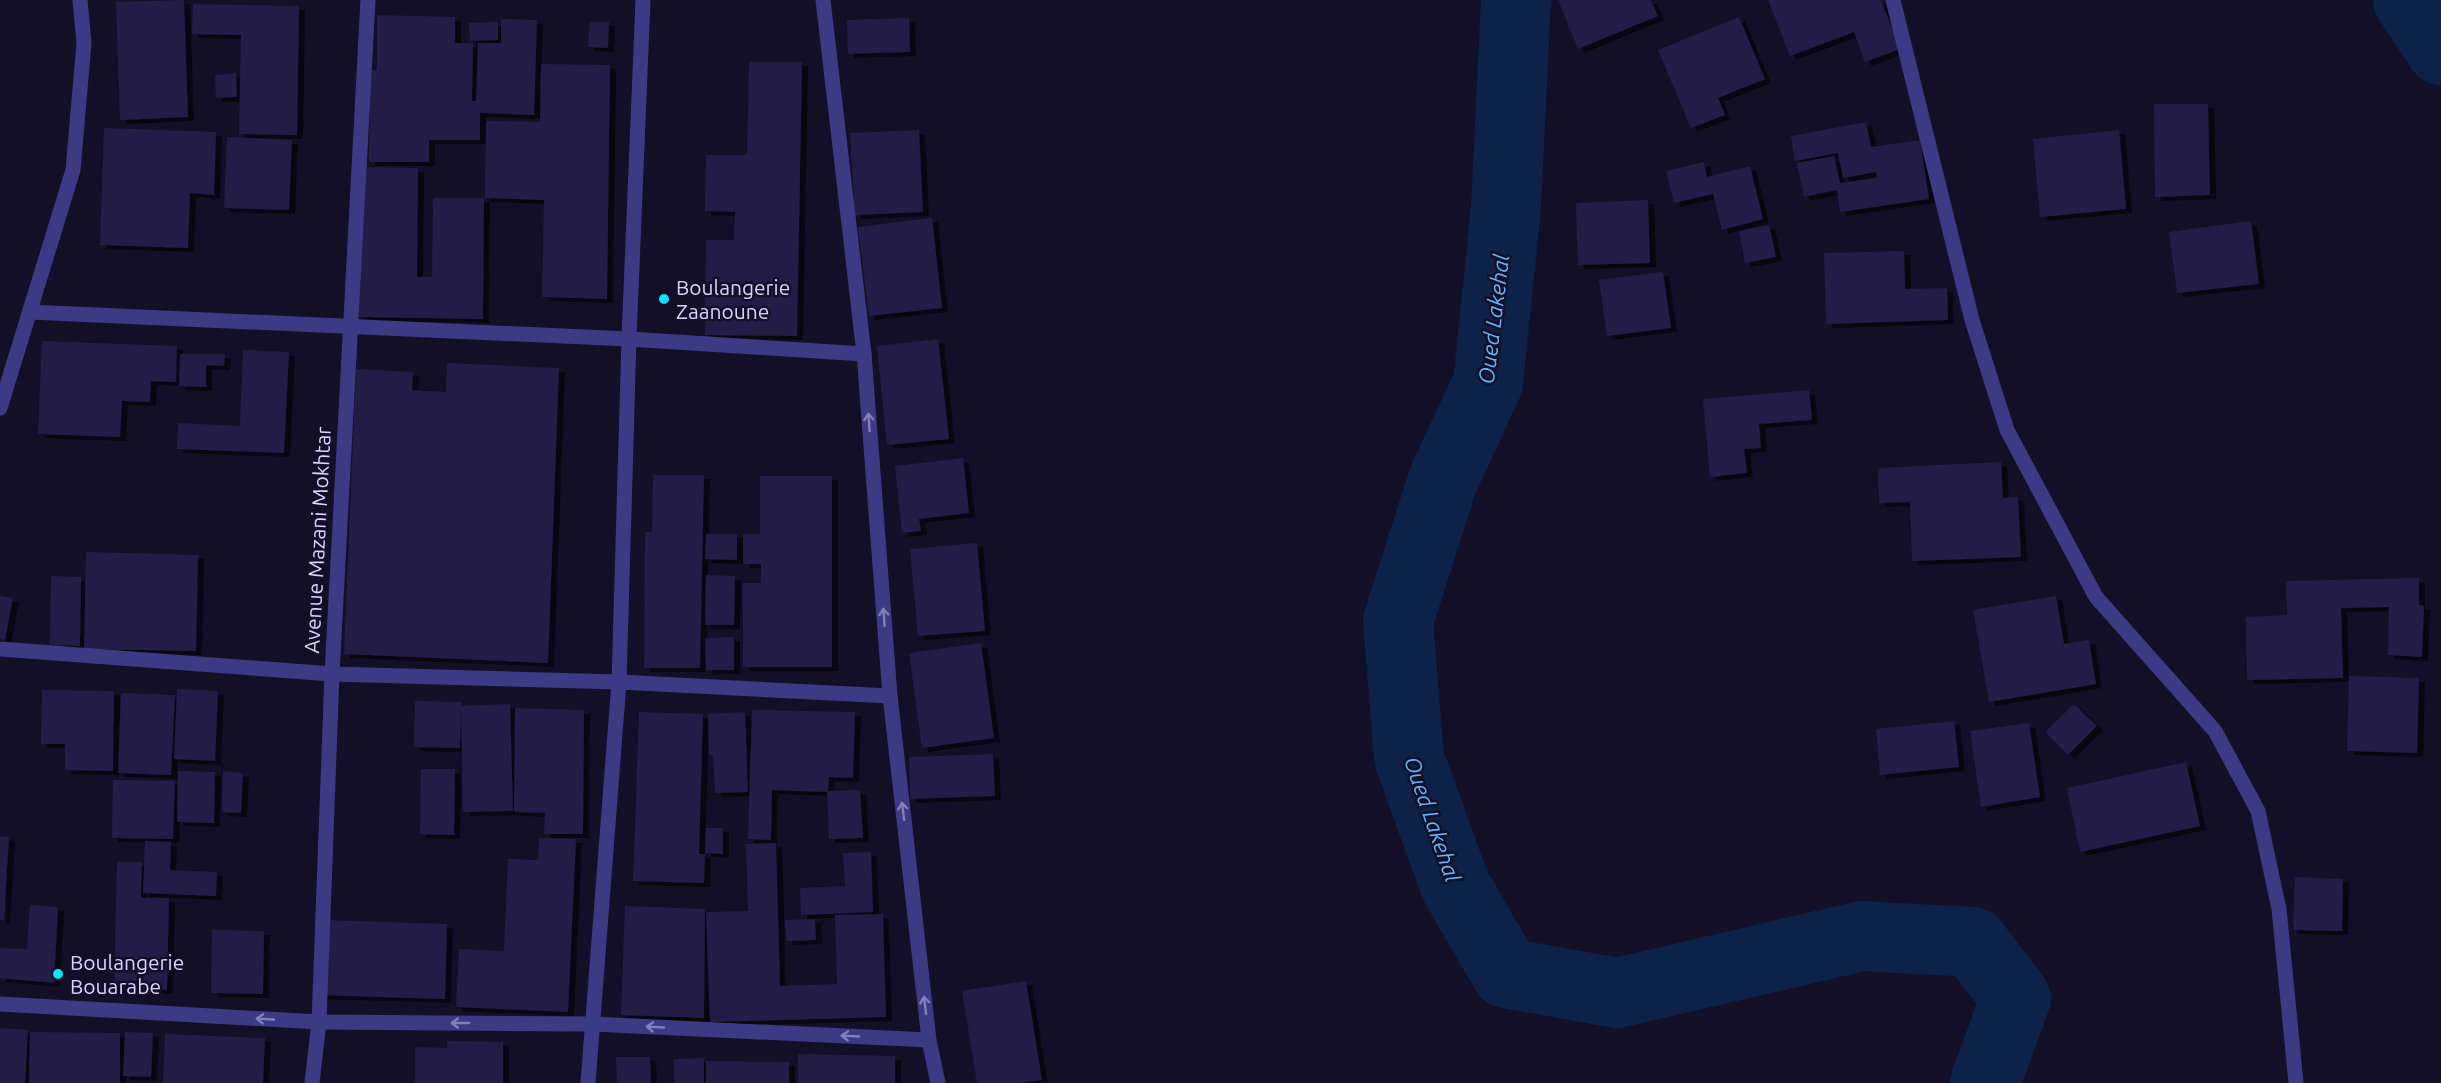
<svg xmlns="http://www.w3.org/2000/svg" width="2441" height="1083" viewBox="0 0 2441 1083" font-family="Ubuntu,sans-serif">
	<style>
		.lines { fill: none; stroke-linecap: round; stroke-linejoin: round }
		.river { stroke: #0c2248; stroke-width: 70 }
		.building { fill: #241b47; filter: url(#shadow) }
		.street { stroke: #3d3a85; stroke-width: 15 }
		.oneway { stroke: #837fbc }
		.poi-dot { fill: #00e5ff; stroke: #130f26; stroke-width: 2 }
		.labels { text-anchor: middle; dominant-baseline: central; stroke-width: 5; stroke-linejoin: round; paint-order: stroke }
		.poi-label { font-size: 21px; fill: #d9d4ff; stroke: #130f26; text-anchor: start }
		.street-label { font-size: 21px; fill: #d9d4ff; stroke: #130f26 }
		.water-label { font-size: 22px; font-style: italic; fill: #62b6ff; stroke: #130f26 }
	</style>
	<defs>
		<filter id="shadow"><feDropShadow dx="6" dy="4" stdDeviation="0" flood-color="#0009"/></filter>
	</defs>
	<rect width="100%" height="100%" fill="#130f26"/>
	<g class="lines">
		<g class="river">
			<polyline points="1516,0 1506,207 1488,383 1443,480 1398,621 1409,758 1455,885 1506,973 1617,993 1862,936 1973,942 2016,998 1985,1083"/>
			<polyline points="2408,0 2441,50"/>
		</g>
	</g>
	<g class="building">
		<polygon points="184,0 188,117 120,120 116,2"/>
		<polygon points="1558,0 1651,0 1658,16 1578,49"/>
		<polygon points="1768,0 1881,0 1900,49 1865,62 1854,32 1790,56"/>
		<polygon points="193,4 299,6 297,135 239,134 241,35 192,34"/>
		<polygon points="377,15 455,17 455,43 473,43 472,101 476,101 478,43 501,43 501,19 537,20 534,115 480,113 480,140 429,140 429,162 369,162 370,70 377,70"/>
		<polygon points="1739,17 1765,79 1718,98 1725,115 1691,128 1658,50"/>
		<polygon points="909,18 910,52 848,54 847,20"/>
		<polygon points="498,22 498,40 470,41 469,23"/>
		<polygon points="590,22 609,22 608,48 588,47"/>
		<polygon points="749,62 802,62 797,336 705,335 706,240 734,240 735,212 705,211 706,155 747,155"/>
		<polygon points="541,64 610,65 607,299 542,297 544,200 485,198 486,121 540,122"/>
		<polygon points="236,73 237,97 216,98 215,75"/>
		<polygon points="2154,104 2208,104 2210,195 2155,197"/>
		<polygon points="1866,122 1871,147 1920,140 1929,199 1840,212 1837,190 1804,197 1797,163 1834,156 1840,183 1877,178 1876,172 1843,178 1838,153 1795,161 1791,136"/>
		<polygon points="104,128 216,132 214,195 190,193 188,248 100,245"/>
		<polygon points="919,130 923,212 855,215 850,133"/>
		<polygon points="2119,130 2126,209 2040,217 2033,139"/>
		<polygon points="227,137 292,140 289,210 224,208"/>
		<polygon points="1704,162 1707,177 1750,166 1763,219 1722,230 1713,194 1674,203 1666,171"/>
		<polygon points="361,167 418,168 417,277 432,277 433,198 484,198 483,319 359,317"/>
		<polygon points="1648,200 1650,263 1578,265 1576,203"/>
		<polygon points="932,218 942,308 869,316 858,227"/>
		<polygon points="2251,221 2259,284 2177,293 2169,232"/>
		<polygon points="1769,225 1776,257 1745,263 1739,231"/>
		<polygon points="1904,251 1905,289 1947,288 1948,320 1826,324 1824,253"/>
		<polygon points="1663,272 1671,328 1607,336 1599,280"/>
		<polygon points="938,339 949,439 887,445 877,346"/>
		<polygon points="42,341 177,346 176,382 151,381 150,402 122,401 120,437 38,434"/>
		<polygon points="243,350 289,352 284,453 177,449 178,423 240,426"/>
		<polygon points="180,354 225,354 224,366 206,365 206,387 179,386"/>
		<polygon points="447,363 559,368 548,663 344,654 356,369 413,372 412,390 446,392"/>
		<polygon points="1809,390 1812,420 1759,424 1761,448 1744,449 1747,473 1710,477 1703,399"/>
		<polygon points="963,458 969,513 919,519 921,531 902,533 895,466"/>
		<polygon points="2001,462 2003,498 2018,497 2021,557 1912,561 1910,502 1879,503 1878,468"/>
		<polygon points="653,475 704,475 700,668 644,668 645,532 652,532"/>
		<polygon points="760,476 832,476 832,667 743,667 743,583 761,583 761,564 743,564 743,534 760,534"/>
		<polygon points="706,534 737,534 737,560 705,559"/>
		<polygon points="977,543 985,631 918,636 910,549"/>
		<polygon points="86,552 198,555 196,651 84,649"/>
		<polygon points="706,575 735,576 734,625 705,625"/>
		<polygon points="51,576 81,577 80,646 50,645"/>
		<polygon points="2419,578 2419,605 2424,606 2422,657 2388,655 2389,607 2341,608 2343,678 2247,680 2246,617 2287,615 2286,581"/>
		<polygon points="0,596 13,598 5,640 0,639"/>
		<polygon points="2056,596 2064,644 2089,640 2096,684 1989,702 1973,610"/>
		<polygon points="734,637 734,670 706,670 705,638"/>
		<polygon points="981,643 994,738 922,748 909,653"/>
		<polygon points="2349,676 2419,678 2417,753 2347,751"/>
		<polygon points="177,689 218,691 215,761 174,759"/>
		<polygon points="42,690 114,691 113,771 65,770 65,744 41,744"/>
		<polygon points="121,693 175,695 171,775 118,773"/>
		<polygon points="415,701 461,702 460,748 414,747"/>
		<polygon points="510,704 513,811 463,812 461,706"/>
		<polygon points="2074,704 2097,726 2068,755 2045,732"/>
		<polygon points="515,708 584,710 583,834 544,834 545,813 514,812"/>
		<polygon points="752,710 855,712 853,778 829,777 828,791 860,790 863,838 829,839 827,792 772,790 771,840 748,839"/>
		<polygon points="639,712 703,714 699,854 705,854 704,883 633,881"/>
		<polygon points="745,712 748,792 715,793 713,755 709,755 708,714"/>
		<polygon points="1954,721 1959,767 1880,775 1876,729"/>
		<polygon points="2029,723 2040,797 1981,807 1970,731"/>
		<polygon points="993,754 995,796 910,799 909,757"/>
		<polygon points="2186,762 2200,826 2080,852 2067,788"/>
		<polygon points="421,769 455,769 454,835 420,834"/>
		<polygon points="178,771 215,772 214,823 177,822"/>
		<polygon points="223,771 243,773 241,813 222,812"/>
		<polygon points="113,780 175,781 173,839 112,838"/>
		<polygon points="706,828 723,828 723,854 705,853"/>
		<polygon points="0,836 9,837 4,920 0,920"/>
		<polygon points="539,838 576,839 568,1012 456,1007 459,949 504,951 508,859 538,860"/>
		<polygon points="145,841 171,842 170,870 217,872 216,896 143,893"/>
		<polygon points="776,843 780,986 837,984 835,915 883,914 886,1017 710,1022 706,912 748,911 746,844"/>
		<polygon points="871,852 873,912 801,915 800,888 845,886 843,853"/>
		<polygon points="117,862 142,862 141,898 169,898 167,990 114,989"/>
		<polygon points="2295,877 2343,879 2342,931 2293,930"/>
		<polygon points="30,905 58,907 54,983 0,978 0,948 27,949"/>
		<polygon points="625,906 705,909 704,1018 621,1015"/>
		<polygon points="815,919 816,940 786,941 785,920"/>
		<polygon points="321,920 447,924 445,999 318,995"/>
		<polygon points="212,930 264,931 263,994 211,993"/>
		<polygon points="1026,981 1042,1080 1020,1083 977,1083 962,991"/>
		<polygon points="0,1028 28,1030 25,1083 0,1083"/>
		<polygon points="30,1032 120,1033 120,1083 29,1083"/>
		<polygon points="125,1032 153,1033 151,1077 123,1076"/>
		<polygon points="165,1034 265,1038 263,1083 163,1083"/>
		<polygon points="447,1041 503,1042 503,1083 415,1083 415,1047 447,1048"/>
		<polygon points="798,1054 895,1056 895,1083 798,1083"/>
		<polygon points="616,1057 650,1057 651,1083 617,1083"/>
		<polygon points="704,1058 704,1083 674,1083 674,1059"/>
		<polygon points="706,1061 789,1062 789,1083 706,1083"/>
	</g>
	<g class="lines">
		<g class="street">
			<polyline points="823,0 864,354 890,696 929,1040 938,1083"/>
			<polyline points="1893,0 1972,320 2007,430 2096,597 2215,731 2258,811 2279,909 2296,1083"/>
			<polyline points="30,312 629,339 864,354"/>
			<polyline points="0,408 73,170 84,43 80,0"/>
			<polyline points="0,649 332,674 619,682 890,696"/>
			<polyline points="0,1004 319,1022 593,1024 929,1040"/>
			<polyline points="312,1083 319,1022 332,674 368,0"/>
			<polyline points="588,1083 619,682 629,339 643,0"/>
		</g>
	</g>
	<defs><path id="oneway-shaft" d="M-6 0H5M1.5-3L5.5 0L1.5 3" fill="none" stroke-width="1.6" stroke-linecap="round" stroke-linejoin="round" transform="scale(1.5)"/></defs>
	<g class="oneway">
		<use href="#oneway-shaft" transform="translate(869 422) rotate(-94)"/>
		<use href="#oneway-shaft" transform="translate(884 617) rotate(-94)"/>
		<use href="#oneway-shaft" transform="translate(903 811) rotate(-97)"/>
		<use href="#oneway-shaft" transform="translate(925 1005) rotate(-97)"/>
		<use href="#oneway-shaft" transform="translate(265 1019) rotate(-177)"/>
		<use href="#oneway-shaft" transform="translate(460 1023) rotate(-180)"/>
		<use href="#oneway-shaft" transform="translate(655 1027) rotate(-177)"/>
		<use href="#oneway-shaft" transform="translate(850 1036) rotate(-177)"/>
	</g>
	<g class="poi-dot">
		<circle cx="664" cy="299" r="6"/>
		<circle cx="58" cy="974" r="6"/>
	</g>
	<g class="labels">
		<g class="poi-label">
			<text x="676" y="287">Boulangerie<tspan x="676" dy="24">Zaanoune</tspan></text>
			<text x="70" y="962">Boulangerie<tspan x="70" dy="24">Bouarabe</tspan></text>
		</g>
		<g class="street-label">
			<text transform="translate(317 540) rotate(-87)">Avenue Mazani Mokhtar</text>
		</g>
		<g class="water-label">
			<text transform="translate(1493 319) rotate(-83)">Oued Lakehal</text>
			<text transform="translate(1433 819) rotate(71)">Oued Lakehal</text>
		</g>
	</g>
</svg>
